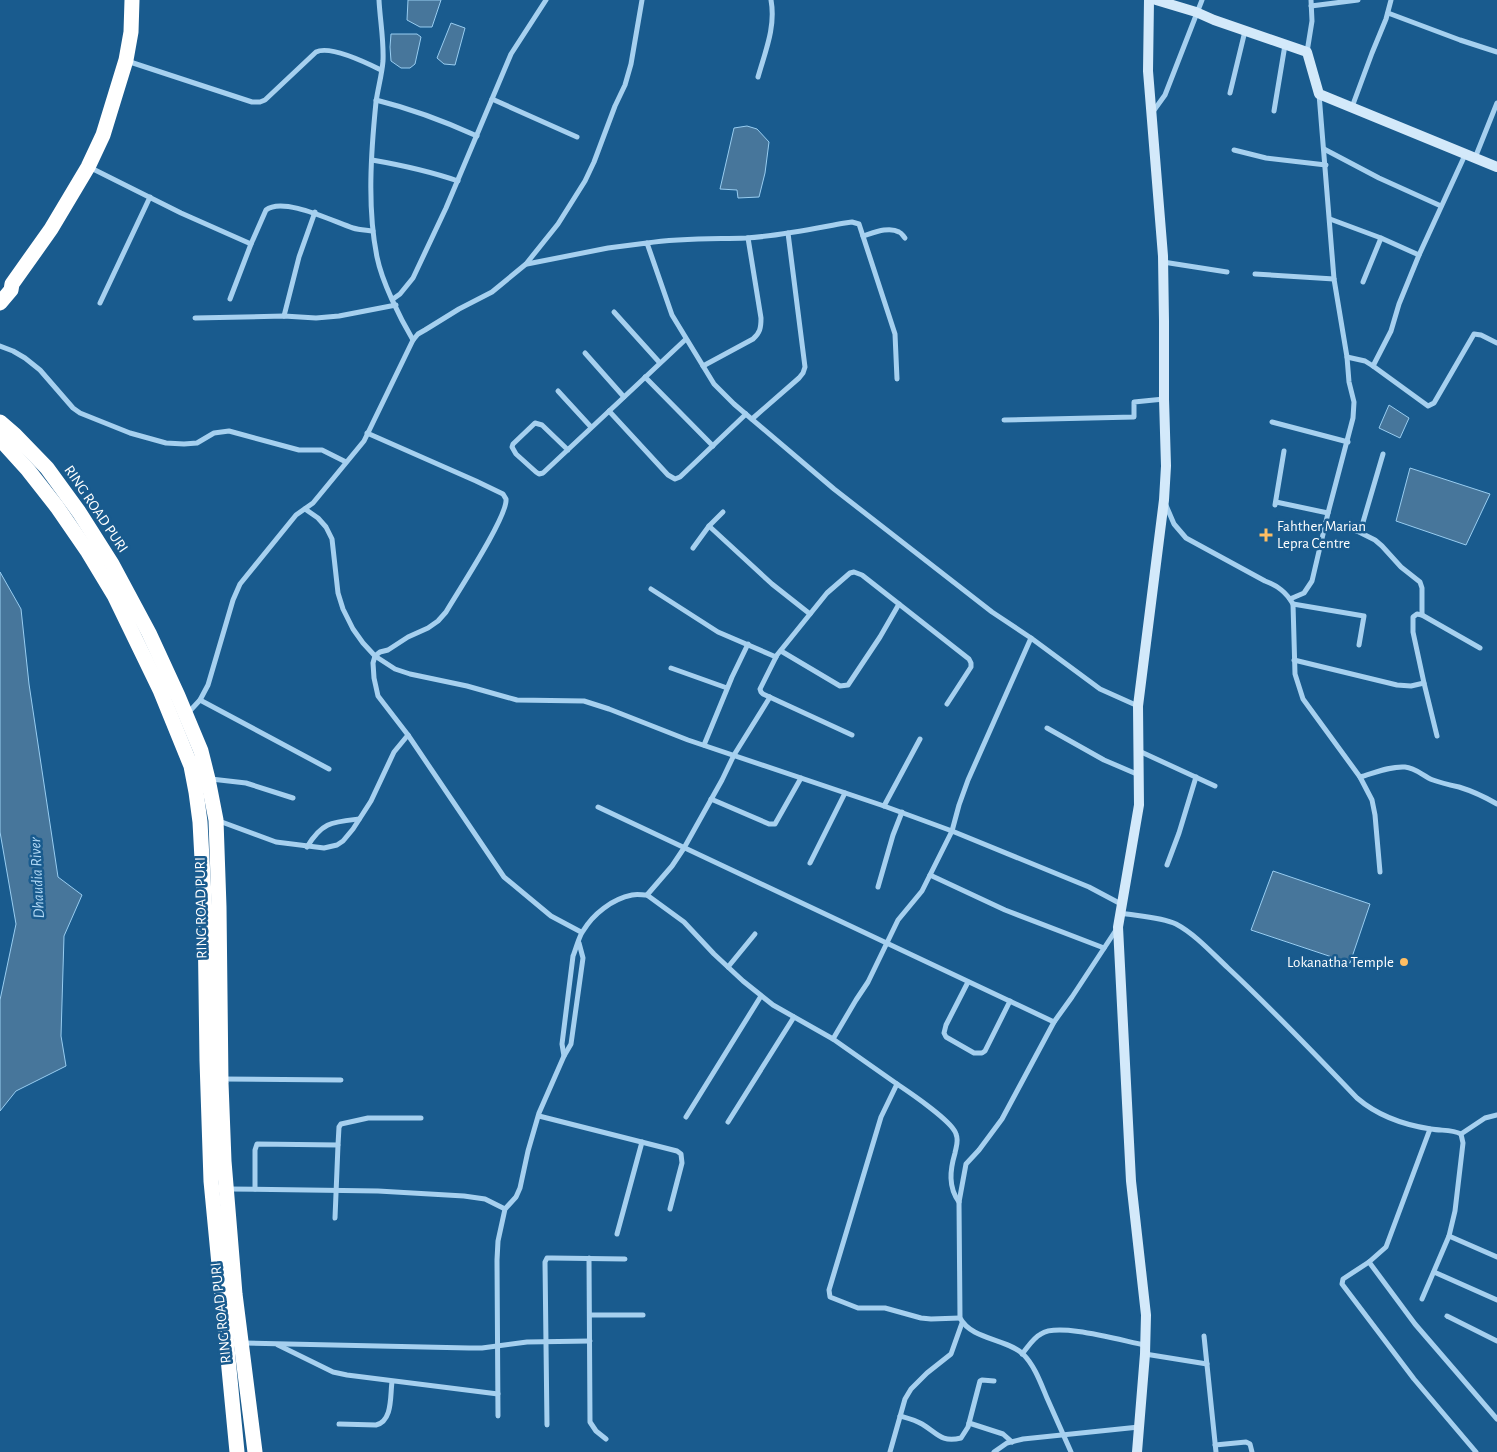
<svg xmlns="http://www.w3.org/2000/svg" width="1497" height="1452" viewBox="0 0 1497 1452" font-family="'Alegreya Sans',sans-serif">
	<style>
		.water { fill: #47769b; stroke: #98cdf1 }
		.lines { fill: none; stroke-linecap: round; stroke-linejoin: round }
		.street { stroke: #a6d0ef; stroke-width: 5 }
		.secondary { stroke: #d3e9fa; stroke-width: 10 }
		.highway { stroke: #fff; stroke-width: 15 }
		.poi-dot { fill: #ffbe63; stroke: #195b8e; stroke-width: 2 }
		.labels { text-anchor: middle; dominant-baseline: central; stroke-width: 5; stroke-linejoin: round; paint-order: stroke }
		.street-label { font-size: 15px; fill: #fff; stroke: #195b8e }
		.poi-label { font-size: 15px; fill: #fff; stroke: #195b8e; text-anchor: start }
		.water-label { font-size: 16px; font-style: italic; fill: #b2d9f6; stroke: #195b8e }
	</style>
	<rect width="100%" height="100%" fill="#195b8e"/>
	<g class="water">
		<polygon points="408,0 441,0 432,27 420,27 407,20"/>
		<polygon points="451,23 465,28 455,65 444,64 437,58"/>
		<polygon points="391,34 417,34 421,37 415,64 410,68 401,68 391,61 390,47"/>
		<polygon points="747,126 757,129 769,142 765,173 759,197 738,198 737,190 720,189 734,128"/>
		<polygon points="1389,405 1409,418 1400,438 1379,428"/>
		<polygon points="1410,468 1490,494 1466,545 1396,521"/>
		<polygon points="0,572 21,609 29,684 58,877 82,895 64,936 61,1036 66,1066 16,1091 0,1111 0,1000 16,924 0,832"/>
		<polygon points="1273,871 1370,904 1350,963 1251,930"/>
	</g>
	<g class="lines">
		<g class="street">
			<path d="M379,0C380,20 384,41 383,61C382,74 378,88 376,102C371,152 367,208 377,257C382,282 400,318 413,340"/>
			<polyline points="1311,6 1358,0"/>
			<polyline points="1388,13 1460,40 1497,52"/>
			<polyline points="1307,52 1312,21 1311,0"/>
			<path d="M127,61L252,102H260L265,100L316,52C330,45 367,63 381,70"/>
			<path d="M758,77C765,52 776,27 771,0"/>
			<polyline points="1230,93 1245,31"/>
			<polyline points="492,99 577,137"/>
			<path d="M376,100C412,109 444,121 477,136"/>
			<polyline points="1352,107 1372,53 1386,19 1391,0"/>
			<polyline points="1274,111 1285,45"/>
			<polyline points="1152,113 1165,95 1202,0"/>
			<polyline points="1324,149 1379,178 1441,206"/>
			<polyline points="1234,150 1266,158 1326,165"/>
			<polyline points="1475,158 1497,103"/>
			<path d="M372,160C401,165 429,171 458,181"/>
			<polyline points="89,167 181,213 251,244"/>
			<polyline points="1330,219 1381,238 1419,255"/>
			<path d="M863,236C873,233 889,226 899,232C902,233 903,236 905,238"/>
			<path d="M647,243C680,238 713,239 746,238C780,236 812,229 845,223L852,222L859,224L895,334L897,379"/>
			<polyline points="1163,262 1227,272"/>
			<polyline points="527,264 608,248 647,243 672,315 714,384 734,404 834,489 992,612 1031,638 1100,689 1138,706"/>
			<polyline points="1255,274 1334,279"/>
			<polyline points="1363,282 1381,238"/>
			<path d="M230,299L251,244L266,210C283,196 334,222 353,228C359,230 366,230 373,231"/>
			<polyline points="393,299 400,294 413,278 446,208 511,54 546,0"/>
			<polyline points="100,303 150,197"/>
			<polyline points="614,312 660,363"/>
			<polyline points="284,316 299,257 315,212"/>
			<polyline points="195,318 284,316 316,318 339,316 396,305"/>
			<polyline points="0,346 13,351 25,358 40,370 73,408 80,413 130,433 166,443 184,444 197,443 214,433 229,431 299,450 322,450 346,462"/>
			<polyline points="585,353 624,397"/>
			<polyline points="1347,357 1365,361 1373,366 1428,406 1434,403 1474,334 1481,335 1497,343"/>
			<path d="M703,366L753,339C760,333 761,328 761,318L748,238"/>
			<polyline points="1373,366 1391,331 1399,304 1419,255 1465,155"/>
			<polyline points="645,377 713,446"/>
			<polyline points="558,391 591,427"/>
			<polyline points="609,411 668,475 675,479 680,477 746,414"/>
			<polyline points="752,419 799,378 803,373 805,367 788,233"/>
			<polyline points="1004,420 1134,417 1134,402 1164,399"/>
			<polyline points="1272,422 1348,442"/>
			<path d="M367,433L476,481L503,494L506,499C508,516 457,593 446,612L438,621L428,628L408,637L388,650L380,652L375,656L373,663L374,678L378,696L408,735L504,877L551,916L581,932"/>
			<polyline points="568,450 542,425 535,423 513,444 512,447 516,454 536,472 539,474 543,473 686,339"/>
			<polyline points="1276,502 1328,513"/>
			<path d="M1165,503L1174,524L1186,538L1265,581C1278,586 1286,592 1293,604L1295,674L1303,699L1360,777L1372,800L1375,815L1380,872"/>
			<polyline points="1275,505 1284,451"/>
			<polyline points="305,509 318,518 326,527 332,539 338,593 343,609 353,629 363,643 375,656 395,669 410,674 467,686 517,700 584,701 609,709 688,740 884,806 952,831 1089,887 1121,904"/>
			<polyline points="1325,524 1353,530 1357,531 1361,529 1383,454"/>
			<polyline points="709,526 772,584 810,614"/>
			<polyline points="1357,531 1375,540 1382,546 1401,567 1420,582 1422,588 1422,615"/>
			<polyline points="693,548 709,526 723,512"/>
			<polyline points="651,589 718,632 776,657"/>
			<polyline points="1290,599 1304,593 1312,581 1328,513 1353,418 1354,402 1349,382 1347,357 1334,279 1319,94"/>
			<polyline points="1293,604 1364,616 1359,645"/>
			<polyline points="781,651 840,686 848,685 880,637 899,604"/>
			<polyline points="1294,660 1397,685 1411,686 1424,683"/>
			<polyline points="671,668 727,688"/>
			<polyline points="200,700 329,769"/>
			<polyline points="187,714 200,700 208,685 233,600 240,584 296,515 313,503 364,441 413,340 418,334 425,330 459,309 492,292 526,264 558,224 585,181 594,162 615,106 625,85 631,64 642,0"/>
			<polyline points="1047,728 1104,760 1139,775"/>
			<polyline points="852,735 763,694 761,692 760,689 777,655 827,593 850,573 854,572 862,575 969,659 971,663 971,667 947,704"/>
			<polyline points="1437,736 1424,683 1413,632 1413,617 1417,614 1422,615 1480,648"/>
			<polyline points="704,745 732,677 748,644"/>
			<polyline points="1139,751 1215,786"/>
			<path d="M1360,777C1374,773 1390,766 1405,767C1416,768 1423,776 1433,780C1441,783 1450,785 1459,787C1472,791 1485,797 1497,804"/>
			<polyline points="211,779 246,783 293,798"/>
			<polyline points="711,799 769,824 775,824 801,778"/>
			<polyline points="884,806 920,739"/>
			<polyline points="598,807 1054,1022"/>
			<polyline points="219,821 276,842 324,848 337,845 343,841 353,829 371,801 394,752 408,735"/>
			<path d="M307,847C322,822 332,822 359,819"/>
			<polyline points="810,863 845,793"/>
			<polyline points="1167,865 1179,833 1196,777"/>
			<polyline points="930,875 1005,910 1104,948"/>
			<polyline points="878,887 893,835 902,812"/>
			<polyline points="647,895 684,922 714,954 743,981 773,1005 833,1039 897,1084 881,1117 829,1290 830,1297 858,1308 885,1308 921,1318 931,1319 960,1318"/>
			<path d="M1120,913C1137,916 1161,917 1176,924C1195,934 1213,954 1228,968C1273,1010 1315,1054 1357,1098C1378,1116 1404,1125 1431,1129C1441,1131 1452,1129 1461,1134L1463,1143L1455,1211L1449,1236L1422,1299"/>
			<polyline points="728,967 755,934"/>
			<polyline points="968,982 946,1025 944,1033 946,1037 974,1053 982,1053 985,1051 1010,1001"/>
			<polyline points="833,1039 856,1000 868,982 898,920 922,891 952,831 959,805 968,780 1031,638"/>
			<path d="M564,1056L562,1044L573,956C576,949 579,936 583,931C593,914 612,899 632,895C637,894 642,895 647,895L672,866L684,848L722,780L734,755L770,697"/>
			<polyline points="222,1079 341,1080"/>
			<path d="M897,1084C909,1092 953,1122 956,1134C959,1141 956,1147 955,1153C950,1170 948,1187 959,1202"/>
			<polyline points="539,1116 677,1151 681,1154 682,1163 670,1209"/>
			<polyline points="686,1117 761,996"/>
			<polyline points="728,1122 794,1017"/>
			<polyline points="1430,1129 1386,1247 1369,1262 1343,1279 1342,1284 1414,1379 1476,1452"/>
			<polyline points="1461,1134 1485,1118 1497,1115"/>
			<polyline points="229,1189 378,1191 464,1196 485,1199 505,1209"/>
			<polyline points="255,1189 255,1150 257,1144 338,1145"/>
			<polyline points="335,1218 338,1145 339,1127 341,1124 368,1118 421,1118"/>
			<polyline points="617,1234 642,1142"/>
			<polyline points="1449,1236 1497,1257"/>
			<polyline points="589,1258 590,1422 596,1431 606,1439"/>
			<polyline points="1369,1262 1415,1324 1497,1419"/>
			<polyline points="1434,1272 1497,1300"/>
			<polyline points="590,1315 643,1315"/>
			<polyline points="1447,1316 1497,1341"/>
			<polyline points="1204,1336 1216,1452"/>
			<polyline points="244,1343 469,1348 482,1348 527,1342 590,1341"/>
			<polyline points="278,1345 333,1372 347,1375 498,1394"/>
			<path d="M1022,1354C1028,1347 1033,1338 1041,1334C1058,1322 1123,1341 1145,1345"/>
			<polyline points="1145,1354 1207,1364"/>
			<polyline points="498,1416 497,1260 498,1241 505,1209 516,1197 520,1188 528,1151 539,1113 564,1056 571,1044 583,958 579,943"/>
			<path d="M900,1416C907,1418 915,1420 922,1424C937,1433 941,1443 961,1438L968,1427L980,1381L982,1380L994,1381"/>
			<polyline points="969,1423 1003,1434 1012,1442"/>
			<path d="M339,1424L376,1425C393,1421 390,1395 392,1382"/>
			<polyline points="547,1425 545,1262 547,1258 552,1258 625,1259"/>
			<polyline points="1215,1445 1246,1442 1250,1444 1252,1452"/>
			<polyline points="890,1452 905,1399 911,1389 927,1373 951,1354 962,1323"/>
			<polyline points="994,1452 1007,1443 1023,1439 1139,1427"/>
			<path d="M1071,1452C1063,1434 1055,1416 1047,1398C1041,1384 1035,1366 1023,1354C1005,1338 972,1340 960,1318L959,1202L966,1164L979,1150L1002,1119L1054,1022L1072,997L1116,930"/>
		</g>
		<g class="secondary">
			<polyline points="1156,0 1196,12 1214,20 1307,52 1319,94 1497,167"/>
			<polyline points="1137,1452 1145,1354 1146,1315 1131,1181 1118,927 1139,805 1138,706 1164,500 1166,466 1164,399 1164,321 1163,256 1148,71 1149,0"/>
		</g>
		<g class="highway">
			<polyline points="0,303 11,290 12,284 51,229 88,167 103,135 126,60 131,32 132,0"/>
			<polyline points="0,422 15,435 47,468 79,512 112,564 149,633 178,696 201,751 208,779 216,820 219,907 221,1083 224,1161 235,1294 255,1452"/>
			<polyline points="0,439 28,470 57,507 88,552 114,595 160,690 191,766 196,792 200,822 205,915 207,1061 211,1181 237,1452"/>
		</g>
	</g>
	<g class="poi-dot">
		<path d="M1263.5 527.5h5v5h5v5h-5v5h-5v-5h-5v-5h5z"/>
		<circle cx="1404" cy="962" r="5"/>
	</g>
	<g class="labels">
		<g class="street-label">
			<text transform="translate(96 509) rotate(56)">RING ROAD PURI</text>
			<text transform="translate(201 908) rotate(-91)">RING ROAD PURI</text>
			<text transform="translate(221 1313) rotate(-96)">RING ROAD PURI</text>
		</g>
		<g class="poi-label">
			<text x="1277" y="526">Fahther Marian<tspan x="1277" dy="17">Lepra Centre</tspan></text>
			<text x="1394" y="962" text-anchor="end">Lokanatha Temple</text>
		</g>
		<g class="water-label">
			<text transform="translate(37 878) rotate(-93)">Dhaudia River</text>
		</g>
	</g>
</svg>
